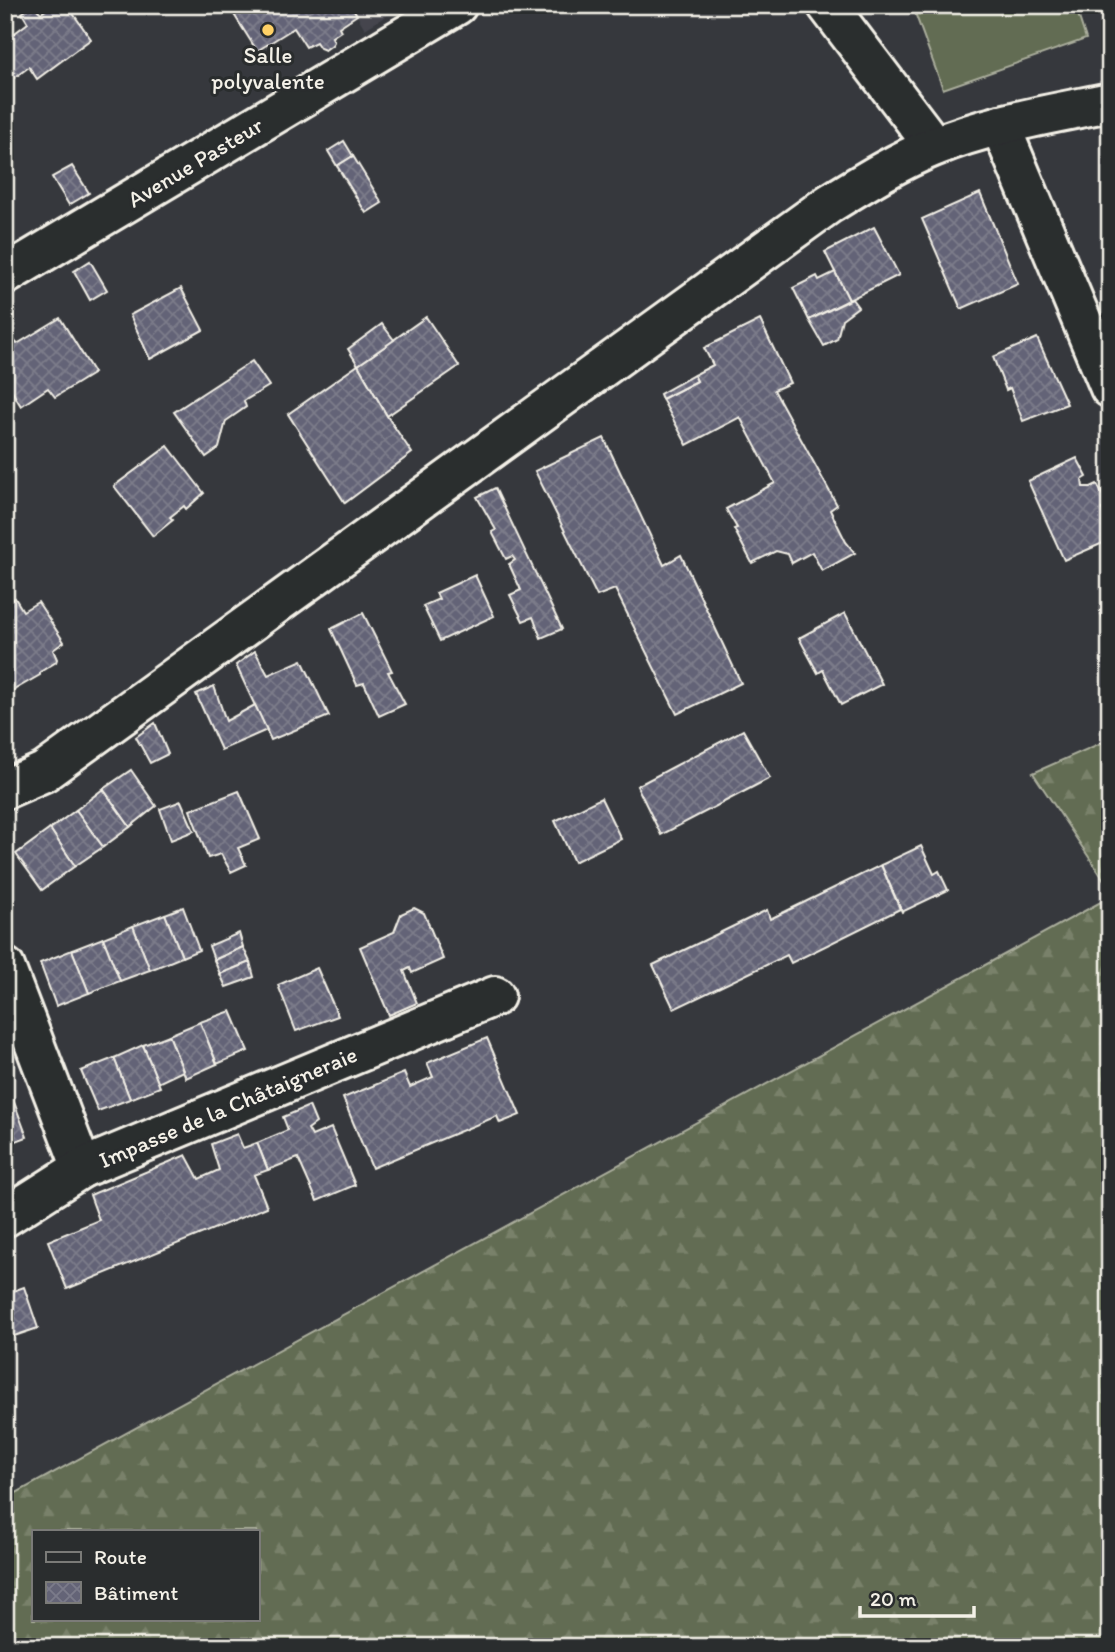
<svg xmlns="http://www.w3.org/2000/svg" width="1115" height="1652" viewBox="0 0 1115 1652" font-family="Itim,sans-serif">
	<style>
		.built { fill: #44454e }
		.forest { fill: url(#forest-firs); stroke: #abae9d; stroke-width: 2; fill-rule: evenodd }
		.pitch { fill: #626c52; stroke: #abae9d; stroke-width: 2 }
		.building { fill: url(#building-cross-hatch); stroke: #f4f1e8; stroke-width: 2 }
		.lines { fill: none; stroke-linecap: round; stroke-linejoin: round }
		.minor-casing { stroke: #f4f1e8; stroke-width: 44 }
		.secondary-casing { stroke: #f4f1e8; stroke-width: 44 }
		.minor { stroke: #2a2d2e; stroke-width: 38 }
		.secondary { stroke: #2a2d2e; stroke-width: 38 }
		.poi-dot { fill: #ffd166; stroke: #2a2d2e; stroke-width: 2.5 }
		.labels { text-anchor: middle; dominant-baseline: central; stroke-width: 6; stroke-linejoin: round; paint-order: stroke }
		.poi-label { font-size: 23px; fill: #f4f1e8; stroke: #2a2d2e }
		.street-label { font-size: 23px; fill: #f4f1e8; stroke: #2a2d2e }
	</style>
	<defs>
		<pattern id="forest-firs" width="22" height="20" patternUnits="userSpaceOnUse" patternTransform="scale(1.75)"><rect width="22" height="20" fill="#626c52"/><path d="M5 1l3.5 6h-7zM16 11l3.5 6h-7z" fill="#79816b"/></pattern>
		<pattern id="building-cross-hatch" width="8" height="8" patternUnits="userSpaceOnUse" patternTransform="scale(1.75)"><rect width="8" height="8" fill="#646477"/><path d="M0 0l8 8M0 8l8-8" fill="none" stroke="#7b7b8a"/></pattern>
	</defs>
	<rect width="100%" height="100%" fill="#36383d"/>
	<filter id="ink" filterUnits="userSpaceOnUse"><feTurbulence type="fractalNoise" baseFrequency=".0143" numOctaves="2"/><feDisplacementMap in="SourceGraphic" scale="14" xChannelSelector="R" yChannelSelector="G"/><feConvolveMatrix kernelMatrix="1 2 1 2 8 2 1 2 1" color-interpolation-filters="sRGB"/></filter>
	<g filter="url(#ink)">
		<polygon class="built" points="351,5 404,5 365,29"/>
		<g class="forest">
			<polygon points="1110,739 1110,889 1033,773"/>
			<path d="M1110,897V1647H5V1499ZM33,1531H257V1619H33Z"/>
		</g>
		<polygon class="pitch" points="926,5 1075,5 1086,39 943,89 914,10"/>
		<g class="building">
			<polygon points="33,5 41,13 53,5 67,5 91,39 37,79 29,67 14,78 5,66 5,44 9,41 8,38 28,23 22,13"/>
			<polygon points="228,5 351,5 357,15 339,27 341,31 332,37 334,42 332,45 325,50 320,48 316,42 306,47 294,28 257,51"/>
			<polygon points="344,141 353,156 337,166 328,151"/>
			<polygon points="353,156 382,203 366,213 337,166"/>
			<polygon points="72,166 89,193 69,205 52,177"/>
			<polygon points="980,193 1018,284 961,309 922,219"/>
			<polygon points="874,227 899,275 849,300 825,252"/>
			<polygon points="90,261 107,290 90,300 74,271"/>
			<polygon points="835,272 849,300 809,320 793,288 817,276 819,280"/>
			<polygon points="181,288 203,330 150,359 130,315"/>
			<polygon points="852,299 858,307 842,319 837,339 824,346 809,320"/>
			<polygon points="426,317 459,366 387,416 358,365"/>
			<polygon points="60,318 94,373 55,397 48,388 21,406 5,380 5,332 10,334 17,344"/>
			<polygon points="760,320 790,383 774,390 837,505 830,510 846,542 855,553 822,571 812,552 792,563 788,554 776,551 752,563 734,529 737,528 726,509 775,483 740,417 687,445 662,399 697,381 694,375 713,365 704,348"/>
			<polygon points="382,324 394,340 358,365 348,349"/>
			<polygon points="1037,338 1067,404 1023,421 1010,388 1006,390 993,357"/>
			<polygon points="252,361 269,386 244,401 246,407 226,421 219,448 206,457 174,412"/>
			<polygon points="358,365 387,416 412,453 345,503 288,414"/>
			<polygon points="694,375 697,381 662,399 660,394"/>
			<polygon points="604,438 664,565 681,555 741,683 677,714 615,589 597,596 535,471"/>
			<polygon points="168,446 204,493 186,509 184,506 170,517 173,520 153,536 114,486"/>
			<polygon points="1077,458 1087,477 1082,480 1083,487 1091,487 1097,484 1108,505 1102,509 1110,528 1110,540 1064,560 1028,481"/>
			<polygon points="495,488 562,629 541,638 533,617 523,621 510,595 521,590 509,564 515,560 512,556 506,559 492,532 496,530 477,497"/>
			<polygon points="1108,505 1110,508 1110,528 1102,509"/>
			<polygon points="475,575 494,616 440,641 423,606 439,599 436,593"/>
			<polygon points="15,598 23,611 38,602 64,642 53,650 57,659 56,662 40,672 40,675 5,695 5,605"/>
			<polygon points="1110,607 1110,635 1100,611"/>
			<polygon points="363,613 392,671 388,672 405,704 379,716 364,683 357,685 331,629"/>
			<polygon points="845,613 882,684 841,705 823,670 818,673 799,638"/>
			<polygon points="255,651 268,675 302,660 329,716 271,740 236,665"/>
			<polygon points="214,686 226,721 255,705 267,730 221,750 196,694"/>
			<polygon points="155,723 168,754 150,763 136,737"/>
			<polygon points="743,730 770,778 661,835 637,786"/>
			<polygon points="131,770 156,806 130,827 103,789"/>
			<polygon points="103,789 130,827 103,847 76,810"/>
			<polygon points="239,791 260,839 238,848 246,865 231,872 221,854 208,858 190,810"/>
			<polygon points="601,798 621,839 574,862 555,821"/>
			<polygon points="181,801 194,831 171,840 160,809"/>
			<polygon points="76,810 103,847 75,866 50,829"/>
			<polygon points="50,829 75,866 42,890 16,854"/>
			<polygon points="921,846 934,874 939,871 948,890 902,912 881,865"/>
			<polygon points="881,865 900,909 791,963 787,955 674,1009 653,965 767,910 770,919"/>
			<polygon points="183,907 199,950 182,957 165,914"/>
			<polygon points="414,908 424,913 443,959 412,973 410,968 404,971 417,1003 389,1015 360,947 394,932 401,914"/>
			<polygon points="165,914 182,957 150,970 133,926"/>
			<polygon points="133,926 150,970 120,981 103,938"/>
			<polygon points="239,933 243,947 214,960 209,946"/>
			<polygon points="103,938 120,981 89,993 72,950"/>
			<polygon points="243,947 250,962 220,974 214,960"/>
			<polygon points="72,950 89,993 56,1006 40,963"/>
			<polygon points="250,962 254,977 226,987 220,974"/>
			<polygon points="317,968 338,1016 296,1031 278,985"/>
			<polygon points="231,1011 248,1051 217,1064 200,1022"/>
			<polygon points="200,1022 217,1064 186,1078 169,1035"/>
			<polygon points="169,1035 183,1071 158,1083 143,1045"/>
			<polygon points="487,1038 520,1115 500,1123 497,1116 372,1168 343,1098 404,1073 410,1087 433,1077 427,1063"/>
			<polygon points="143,1045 160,1087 130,1099 114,1058"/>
			<polygon points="114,1058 130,1099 98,1111 81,1071"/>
			<polygon points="5,1078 27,1137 5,1145"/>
			<polygon points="309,1106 316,1123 308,1129 312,1136 331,1128 355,1185 317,1201 298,1158 268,1170 257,1143 288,1130 283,1117"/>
			<polygon points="237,1134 243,1148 257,1143 268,1170 254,1175 267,1207 67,1289 48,1241 99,1220 90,1195 186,1155 199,1179 219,1170 211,1144"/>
			<polygon points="24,1287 38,1328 5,1339 5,1294"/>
		</g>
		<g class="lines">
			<g class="minor-casing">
				<g id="minor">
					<polyline points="827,5 934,146"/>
					<polyline points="1000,125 1110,388"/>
					<polyline points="5,275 457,5"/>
					<polyline points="5,967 82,1168"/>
					<polyline points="5,1217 82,1168 495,996"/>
				</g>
			</g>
			<g class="secondary-casing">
				<path id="secondary" d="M5,789L44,772L829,204C863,183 896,162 933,147C989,124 1051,114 1110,102"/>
			</g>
			<use href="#minor" class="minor"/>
			<use href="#secondary" class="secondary"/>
		</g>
	</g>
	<circle class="poi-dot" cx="268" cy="30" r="7"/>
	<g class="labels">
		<g class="poi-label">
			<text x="268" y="55">Salle<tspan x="268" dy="26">polyvalente</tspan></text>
		</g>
		<g class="street-label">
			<text transform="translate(195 162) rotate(-31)">Avenue Pasteur</text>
			<text transform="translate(228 1107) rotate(-23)">Impasse de la Châtaigneraie</text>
		</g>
	</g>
	<rect width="1115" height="1652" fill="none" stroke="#2a2d2e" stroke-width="28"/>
	<rect x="14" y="14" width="1087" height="1624" fill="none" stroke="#f4f1e8" stroke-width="2.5" filter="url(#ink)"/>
	<rect x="32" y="1530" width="228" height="91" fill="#2a2d2e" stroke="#7b7b78" stroke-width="2"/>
	<rect x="46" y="1552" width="35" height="10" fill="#2a2d2e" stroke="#7b7b78" stroke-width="2"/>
	<text x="94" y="1564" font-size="21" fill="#f4f1e8">Route</text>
	<rect x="46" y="1582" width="35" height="21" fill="url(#building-cross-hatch)" stroke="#7b7b78" stroke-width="2"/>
	<text x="94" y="1600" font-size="21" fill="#f4f1e8">Bâtiment</text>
	<path d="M860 1606v10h114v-10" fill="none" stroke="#f4f1e8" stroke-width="3.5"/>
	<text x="870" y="1606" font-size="21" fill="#f4f1e8" stroke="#2a2d2e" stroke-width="5" paint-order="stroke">20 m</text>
</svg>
